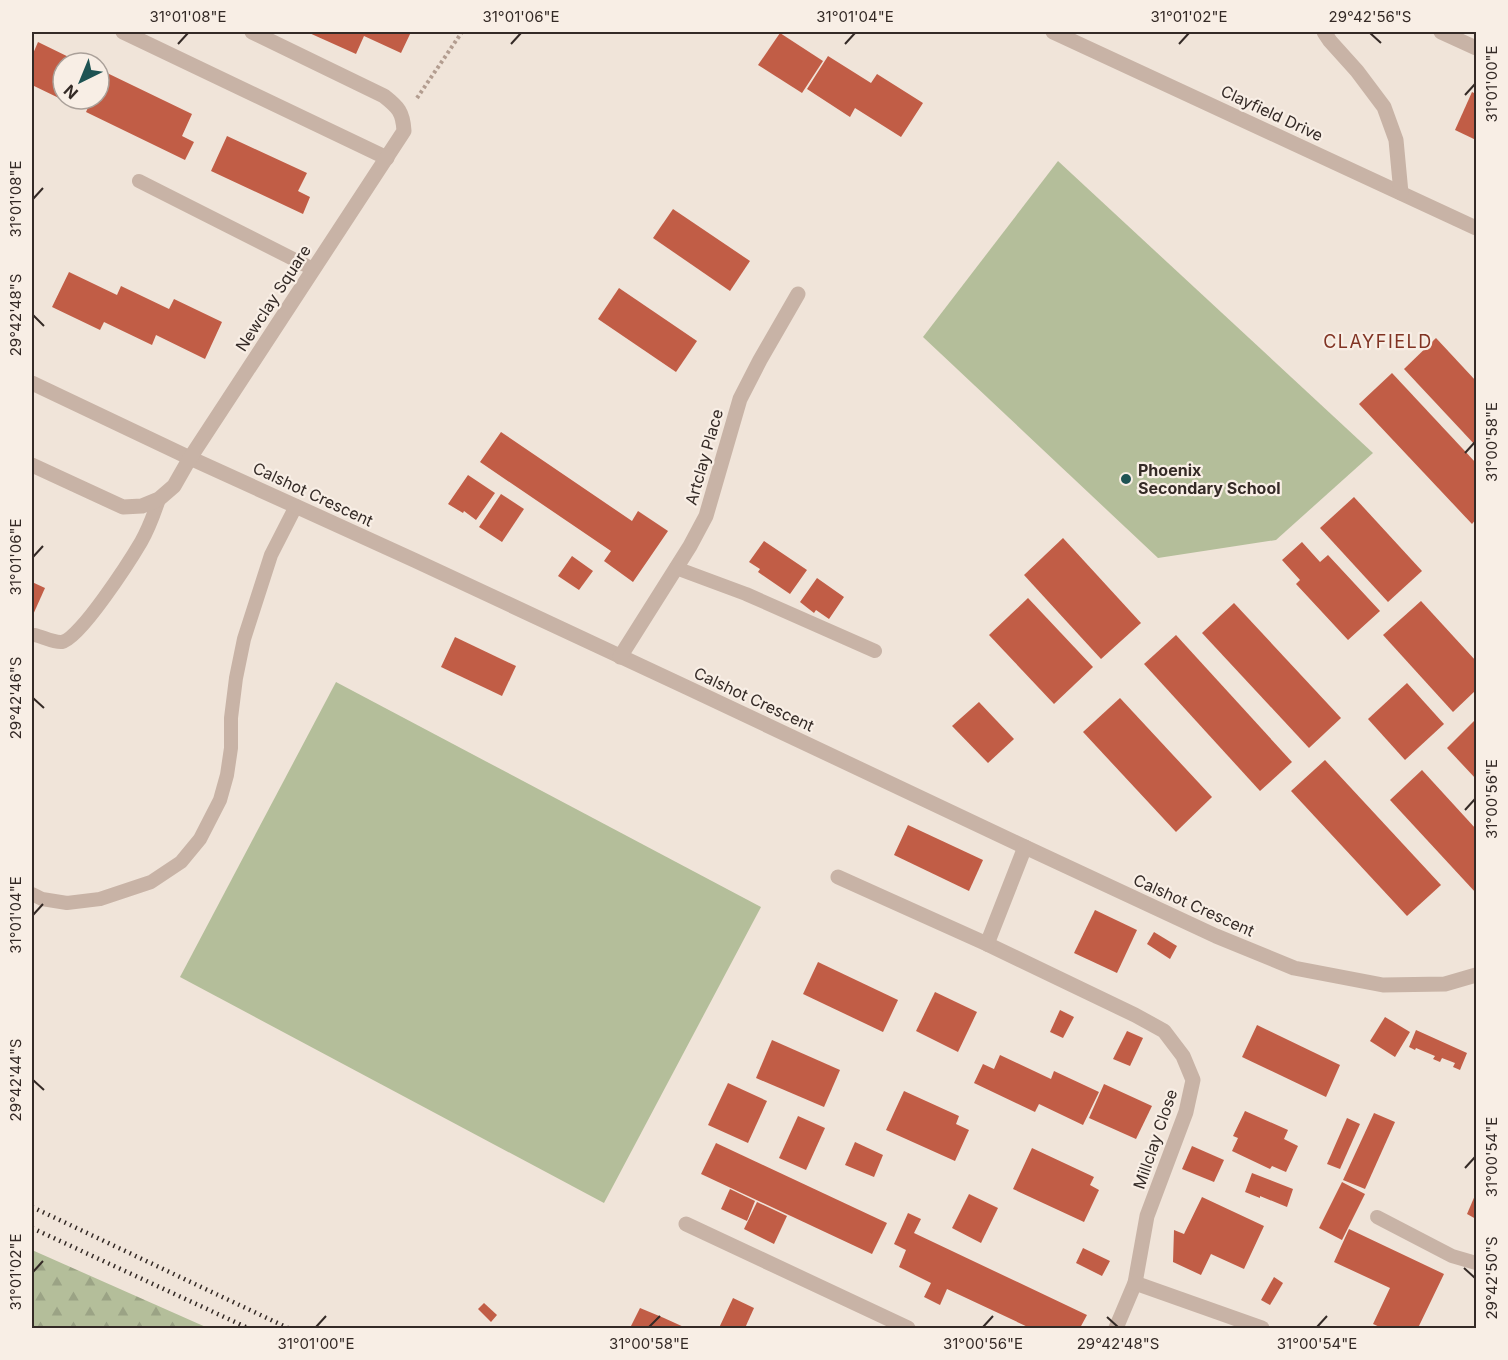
<svg xmlns="http://www.w3.org/2000/svg" width="1508" height="1360" viewBox="0 0 1508 1360" font-family="Inter,sans-serif">
	<style>
		.forest { fill: url(#forest-firs) }
		.pitch { fill: #b4be9a }
		.building { fill: #c15d46 }
		.lines { fill: none; stroke-linecap: round; stroke-linejoin: round }
		.path { stroke: #b39d90; stroke-width: 4; stroke-dasharray: 3 3; stroke-linecap: butt }
		.service { stroke: #c8b3a6; stroke-width: 14 }
		.minor { stroke: #c8b3a6; stroke-width: 15 }
		.rail { stroke: #342a26; stroke-width: 4.5; stroke-dasharray: 1.5 4.5; stroke-linecap: butt }
		.ticks { fill: none; stroke: #342a26; stroke-width: 2 }
		.poi-dot { fill: #1e5353; stroke: #f8eee5; stroke-width: 2 }
		.labels { text-anchor: middle; dominant-baseline: central; stroke-width: 4.5; stroke-linejoin: round; paint-order: stroke }
		.street-label { font-size: 16px; fill: #342a26; stroke: #f8eee5 }
		.poi-label { font-size: 16px; font-weight: bold; fill: #342a26; stroke: #f8eee5; text-anchor: start }
		.neighbourhood-label { font-size: 18px; letter-spacing: 1.5px; fill: #803323; stroke: #f8eee5 }
		.neatline { fill: none; stroke: #342a26; stroke-width: 2 }
		.ticks-label { font-size: 15px; text-anchor: middle; fill: #342a26 }
	</style>
	<defs>
		<pattern id="forest-firs" width="22" height="20" patternUnits="userSpaceOnUse" patternTransform="scale(1.5)"><rect width="22" height="20" fill="#b4be9a"/><path d="M5 1l3.5 6h-7zM16 11l3.5 6h-7z" fill="#9ba385"/></pattern>
	</defs>
	<rect width="100%" height="100%" fill="#f0e4d9"/>
	<polygon class="forest" points="32,1250 208,1328 32,1328"/>
	<g class="pitch">
		<polygon points="1058,161 1373,453 1276,540 1158,558 923,337"/>
		<polygon points="336,682 761,907 604,1203 180,977"/>
	</g>
	<g class="building">
		<polygon points="307,32 411,32 401,53 364,36 356,54"/>
		<polygon points="780,33 823,61 802,93 758,65"/>
		<polygon points="38,42 81,63 63,63 63,100 32,85 32,56"/>
		<polygon points="828,56 871,83 877,74 923,103 901,137 855,108 850,117 807,89"/>
		<polygon points="105,72 192,114 182,136 194,142 185,160 86,112 92,99 99,99 99,84"/>
		<polygon points="1472,92 1476,94 1476,140 1455,130"/>
		<polygon points="227,136 307,173 298,191 310,197 303,214 211,171"/>
		<polygon points="673,209 750,261 730,291 653,238"/>
		<polygon points="69,272 117,295 121,286 169,309 174,299 222,322 205,359 156,335 152,345 104,322 100,330 52,307"/>
		<polygon points="619,288 697,341 676,372 598,319"/>
		<polygon points="1436,338 1476,381 1476,446 1404,369"/>
		<polygon points="1392,373 1476,463 1476,519 1472,524 1359,404"/>
		<polygon points="501,432 632,521 638,511 668,531 633,582 604,561 611,551 480,462"/>
		<polygon points="468,475 495,493 476,520 464,511 463,513 448,504"/>
		<polygon points="501,494 524,509 502,542 479,527"/>
		<polygon points="1354,497 1422,571 1388,602 1320,528"/>
		<polygon points="1063,538 1141,623 1101,659 1024,575"/>
		<polygon points="764,541 807,570 790,594 758,572 760,569 749,562"/>
		<polygon points="1302,542 1320,562 1328,555 1380,611 1348,640 1296,584 1300,580 1282,560"/>
		<polygon points="572,556 593,571 579,590 558,576"/>
		<polygon points="817,578 844,597 829,619 816,610 814,613 800,602"/>
		<polygon points="32,582 45,588 32,617"/>
		<polygon points="1028,598 1093,667 1054,704 989,635"/>
		<polygon points="1421,601 1476,661 1476,690 1453,712 1383,635"/>
		<polygon points="1234,603 1341,718 1309,748 1202,633"/>
		<polygon points="1176,635 1292,762 1260,791 1144,664"/>
		<polygon points="455,637 516,666 502,696 441,667"/>
		<polygon points="1407,683 1444,724 1405,760 1368,719"/>
		<polygon points="1120,698 1212,797 1176,832 1083,732"/>
		<polygon points="979,702 1014,739 988,763 952,726"/>
		<polygon points="1476,719 1476,779 1447,748"/>
		<polygon points="1325,760 1441,885 1407,916 1291,791"/>
		<polygon points="1422,770 1476,829 1476,893 1390,800"/>
		<polygon points="908,825 983,860 969,891 894,855"/>
		<polygon points="1095,910 1137,930 1117,973 1074,953"/>
		<polygon points="1154,932 1177,946 1170,959 1147,944"/>
		<polygon points="818,962 898,1000 883,1032 803,994"/>
		<polygon points="935,992 977,1012 958,1052 916,1031"/>
		<polygon points="1060,1010 1074,1017 1063,1038 1050,1032"/>
		<polygon points="1385,1017 1410,1032 1395,1057 1370,1041"/>
		<polygon points="1257,1025 1340,1065 1326,1097 1242,1057"/>
		<polygon points="1416,1030 1467,1053 1460,1070 1453,1067 1455,1063 1442,1058 1440,1062 1433,1059 1435,1056 1416,1048 1415,1050 1409,1047"/>
		<polygon points="1127,1031 1143,1038 1130,1066 1113,1059"/>
		<polygon points="772,1040 840,1070 824,1107 756,1078"/>
		<polygon points="1000,1055 1051,1079 1054,1071 1099,1092 1083,1125 1039,1104 1035,1112 974,1083 983,1064 994,1069"/>
		<polygon points="728,1083 767,1101 748,1143 708,1125"/>
		<polygon points="1104,1084 1152,1106 1136,1139 1089,1118"/>
		<polygon points="904,1091 959,1116 956,1124 969,1130 955,1161 886,1130"/>
		<polygon points="1245,1111 1288,1130 1284,1139 1298,1146 1286,1172 1272,1166 1270,1169 1232,1151 1238,1138 1233,1136"/>
		<polygon points="1374,1113 1395,1122 1365,1189 1343,1180"/>
		<polygon points="798,1116 825,1128 806,1170 779,1158"/>
		<polygon points="1347,1118 1360,1124 1340,1169 1327,1164"/>
		<polygon points="855,1142 883,1155 874,1177 845,1165"/>
		<polygon points="716,1143 887,1223 872,1254 701,1174"/>
		<polygon points="1192,1146 1224,1160 1214,1182 1182,1169"/>
		<polygon points="1032,1148 1094,1177 1090,1185 1099,1190 1084,1222 1013,1189"/>
		<polygon points="1252,1173 1293,1189 1287,1207 1260,1196 1260,1198 1245,1192"/>
		<polygon points="1342,1182 1365,1194 1342,1240 1319,1228"/>
		<polygon points="730,1189 755,1201 747,1221 721,1209"/>
		<polygon points="1476,1193 1476,1219 1467,1214"/>
		<polygon points="969,1194 998,1208 981,1243 952,1228"/>
		<polygon points="1202,1197 1264,1226 1244,1269 1211,1254 1201,1275 1173,1262 1174,1230 1184,1234"/>
		<polygon points="757,1202 787,1216 774,1244 744,1229"/>
		<polygon points="908,1213 921,1219 914,1233 1087,1315 1080,1328 1030,1328 947,1289 940,1305 924,1297 931,1283 899,1267 906,1250 894,1244"/>
		<polygon points="1349,1229 1444,1274 1418,1328 1382,1328 1373,1324 1390,1288 1334,1262"/>
		<polygon points="1083,1248 1110,1261 1102,1276 1076,1263"/>
		<polygon points="1274,1277 1283,1283 1270,1305 1261,1300"/>
		<polygon points="733,1298 754,1308 745,1328 719,1328"/>
		<polygon points="484,1303 497,1315 491,1322 478,1309"/>
		<polygon points="640,1308 664,1318 686,1328 630,1328"/>
	</g>
	<g class="lines">
		<polyline class="path" points="417,98 462,32"/>
		<g class="service">
			<polyline points="139,181 313,269"/>
			<polyline points="676,568 746,594 875,651"/>
			<path d="M35,635C43,637 55,643 62,642C80,639 131,559 141,542C149,528 154,514 159,499"/>
			<polyline points="32,894 42,899 67,903 100,899 151,882 181,862 200,839 220,800 227,775 231,748 231,718 236,678 244,639 271,555 296,506"/>
			<polyline points="1377,1217 1452,1256 1476,1263"/>
		</g>
		<g class="minor">
			<polyline points="123,32 387,158"/>
			<polyline points="1053,32 1476,228"/>
			<polyline points="1324,32 1330,41 1357,71 1384,107 1396,140 1401,193"/>
			<polyline points="1441,32 1476,48"/>
			<polyline points="32,383 190,458 414,560 686,687 1025,847 1216,936 1294,968 1383,985 1445,984 1476,975"/>
			<path d="M32,465L123,507L142,506L159,499L174,486L190,458L404,131C403,112 398,107 384,96L252,32"/>
			<polyline points="620,657 690,546 706,516 740,399 760,360 798,294"/>
			<polyline points="838,877 987,944 1135,1015 1164,1031 1183,1056 1193,1080 1186,1112 1147,1216 1135,1283 1116,1328"/>
			<polyline points="987,944 1025,847"/>
			<polyline points="686,1224 908,1328"/>
			<polyline points="1135,1283 1262,1328"/>
		</g>
		<g class="rail">
			<polyline points="32,1207 288,1328"/>
			<polyline points="32,1228 248,1328"/>
		</g>
	</g>
	<path class="ticks" d="M1370,33L1381,43M178,44L188,33M511,44L521,33M845,44L855,33M1179,44L1189,33M1465,95L1475,84M33,199L43,188M33,315L44,326M1465,453L1475,442M33,557L43,546M33,698L44,708M1465,810L1475,799M33,915L43,904M33,1080L44,1090M1465,1168L1475,1157M1464,1268L1475,1278M33,1272L43,1261M1107,1317L1118,1327M316,1327L326,1316M649,1327L660,1316M983,1327L993,1316M1317,1327L1327,1316"/>
	<circle class="poi-dot" cx="1126" cy="479" r="6"/>
	<g class="labels">
		<g class="street-label">
			<text transform="translate(1272 113) rotate(25)">Clayfield Drive</text>
			<text transform="translate(273 298) rotate(-57)">Newclay Square</text>
			<text transform="translate(704 457) rotate(-74)">Artclay Place</text>
			<text transform="translate(313 494) rotate(25)">Calshot Crescent</text>
			<text transform="translate(754 699) rotate(25)">Calshot Crescent</text>
			<text transform="translate(1194 905) rotate(24)">Calshot Crescent</text>
			<text transform="translate(1155 1139) rotate(-71)">Millclay Close</text>
		</g>
		<g class="poi-label">
			<text x="1138" y="470">Phoenix<tspan x="1138" dy="18">Secondary School</tspan></text>
		</g>
		<g class="neighbourhood-label">
			<text x="1378" y="341">CLAYFIELD</text>
		</g>
	</g>
	<rect width="1508" height="1360" fill="none" stroke="#f8eee5" stroke-width="66"/>
	<g transform="translate(81 81) rotate(223)"><circle r="28" fill="#f8eee5" stroke="#aaa099" stroke-width="1.5"/>
	<path d="M0-4.5L10 22L0 15L-10 22Z" fill="#1e5353"/>
	<text y="-9" font-size="16" font-weight="bold" text-anchor="middle" fill="#342a26">N</text>
	</g>
	<rect x="33" y="33" width="1442" height="1294" class="neatline"/>
	<g class="ticks-label">
		<text x="188" y="22">31°01'08"E</text>
		<text x="521" y="22">31°01'06"E</text>
		<text x="855" y="22">31°01'04"E</text>
		<text x="1189" y="22">31°01'02"E</text>
		<text x="1370" y="22">29°42'56"S</text>
		<text transform="translate(1492 84) rotate(-90)" y="5">31°01'00"E</text>
		<text transform="translate(16 199) rotate(-90)" y="5">31°01'08"E</text>
		<text transform="translate(16 315) rotate(-90)" y="5">29°42'48"S</text>
		<text transform="translate(1492 442) rotate(-90)" y="5">31°00'58"E</text>
		<text transform="translate(16 557) rotate(-90)" y="5">31°01'06"E</text>
		<text transform="translate(16 698) rotate(-90)" y="5">29°42'46"S</text>
		<text transform="translate(1492 799) rotate(-90)" y="5">31°00'56"E</text>
		<text transform="translate(16 915) rotate(-90)" y="5">31°01'04"E</text>
		<text transform="translate(16 1080) rotate(-90)" y="5">29°42'44"S</text>
		<text transform="translate(1492 1157) rotate(-90)" y="5">31°00'54"E</text>
		<text transform="translate(16 1272) rotate(-90)" y="5">31°01'02"E</text>
		<text transform="translate(1492 1278) rotate(-90)" y="5">29°42'50"S</text>
		<text x="316" y="1349">31°01'00"E</text>
		<text x="649" y="1349">31°00'58"E</text>
		<text x="983" y="1349">31°00'56"E</text>
		<text x="1118" y="1349">29°42'48"S</text>
		<text x="1317" y="1349">31°00'54"E</text>
	</g>
</svg>
